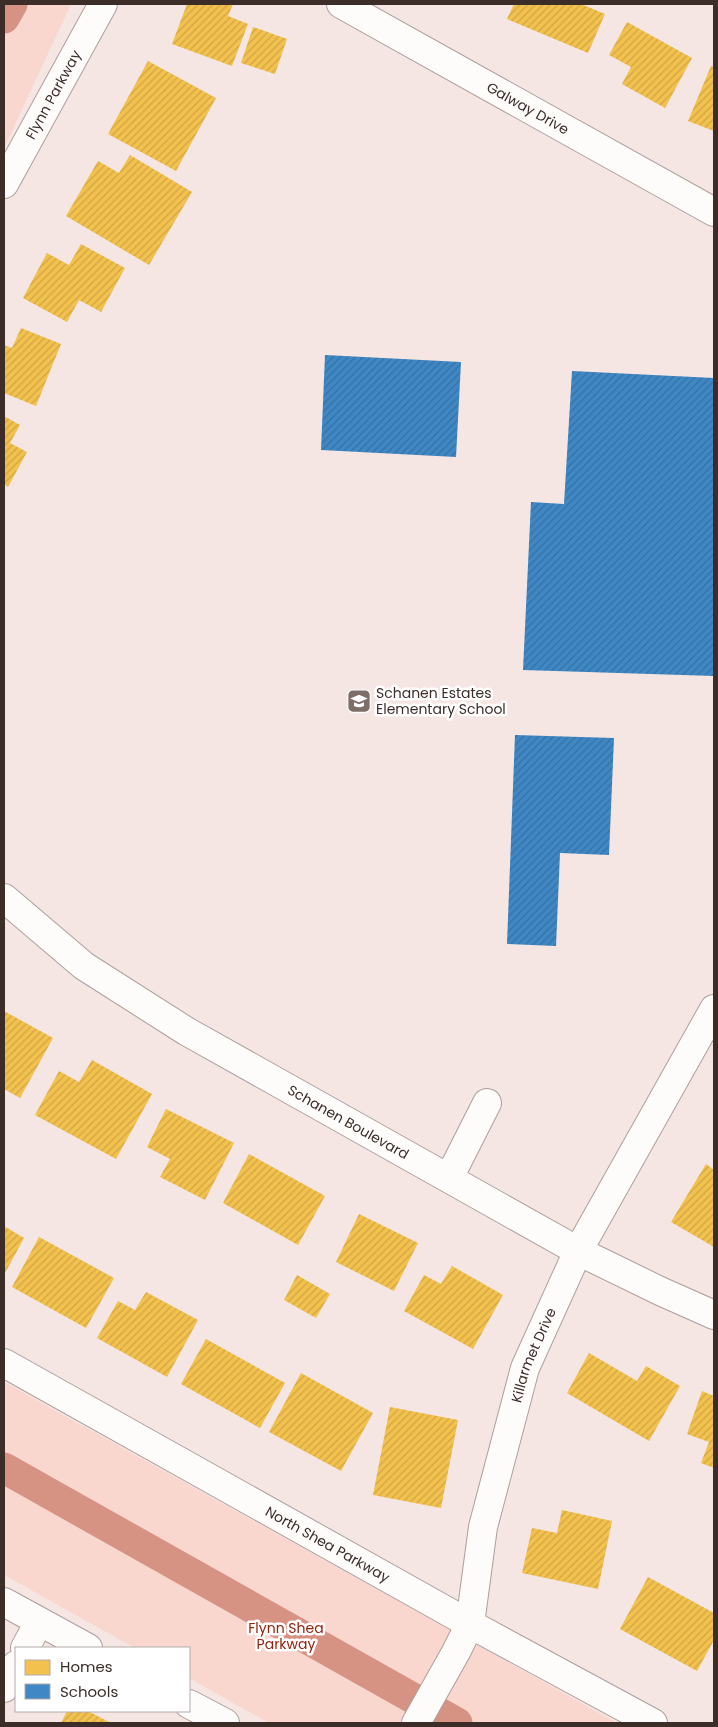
<svg xmlns="http://www.w3.org/2000/svg" width="718" height="1727" viewBox="0 0 718 1727" font-family="Poppins,sans-serif">
	<style>
		.green { fill: #f9d6ce }
		.homes { fill: url(#homes-hatch) }
		.schools { fill: url(#schools-hatch) }
		.lines { fill: none; stroke-linecap: round; stroke-linejoin: round }
		.canal { stroke: #d69384; stroke-width: 31 }
		.minor-casing { stroke: #ac9f9c; stroke-width: 30 }
		.minor { stroke: #fefbfb; stroke-width: 28 }
		.labels { text-anchor: middle; dominant-baseline: central; stroke-width: 5; stroke-linejoin: round; paint-order: stroke }
		.street-label { font-size: 14px; fill: #3c2d29; stroke: #fff }
		.poi-label { font-size: 14px; fill: #3c2d29; stroke: #fff; text-anchor: start }
		.park-label { font-size: 14px; fill: #91240e; stroke: #fff }
	</style>
	<defs>
		<pattern id="homes-hatch" width="6" height="6" patternUnits="userSpaceOnUse" patternTransform="scale(1.25)"><rect width="6" height="6" fill="#f2c14e"/><path d="M-1 1l2-2M0 6l6-6M5 7l2-2" fill="none" stroke="#d0a644"/></pattern>
		<pattern id="schools-hatch" width="6" height="6" patternUnits="userSpaceOnUse" patternTransform="scale(1.25)"><rect width="6" height="6" fill="#3f88c5"/><path d="M-1 1l2-2M0 6l6-6M5 7l2-2" fill="none" stroke="#3670a0"/></pattern>
	</defs>
	<rect width="100%" height="100%" fill="#f5e6e3"/>
	<g class="green">
		<polygon points="4,4 71,4 4,148"/>
		<polygon points="4,1382 617,1723 269,1723 189,1678 189,1648 135,1648 4,1575"/>
	</g>
	<g class="homes">
		<polygon points="187,4 233,4 228,16 248,24 232,66 172,44"/>
		<polygon points="514,4 581,4 605,14 588,53 507,19"/>
		<polygon points="627,22 692,58 665,108 622,84 631,67 609,55"/>
		<polygon points="253,27 287,39 275,74 241,63"/>
		<polygon points="148,61 216,98 176,171 108,134"/>
		<polygon points="711,66 714,67 714,131 688,121"/>
		<polygon points="130,155 192,192 149,265 66,216 98,161 119,173"/>
		<polygon points="81,244 125,268 101,312 79,300 67,322 23,298 47,253 69,265"/>
		<polygon points="21,328 61,344 36,406 4,393 4,345 12,348"/>
		<polygon points="4,416 20,425 10,443 27,452 8,487 4,484"/>
		<polygon points="4,1011 53,1038 20,1098 4,1089"/>
		<polygon points="92,1060 152,1094 116,1159 35,1115 59,1071 79,1082"/>
		<polygon points="166,1109 234,1143 205,1200 160,1177 170,1159 147,1147"/>
		<polygon points="249,1154 325,1196 298,1245 223,1203"/>
		<polygon points="706,1164 714,1170 714,1247 671,1222"/>
		<polygon points="359,1214 418,1243 394,1291 336,1262"/>
		<polygon points="4,1226 24,1238 4,1275"/>
		<polygon points="39,1237 114,1278 86,1328 12,1287"/>
		<polygon points="452,1266 503,1295 473,1349 404,1311 424,1275 441,1284"/>
		<polygon points="297,1275 330,1294 316,1318 284,1300"/>
		<polygon points="146,1292 198,1320 167,1377 97,1338 118,1301 135,1310"/>
		<polygon points="206,1339 285,1383 260,1428 181,1384"/>
		<polygon points="589,1353 637,1381 646,1366 680,1386 649,1441 567,1393"/>
		<polygon points="301,1373 373,1413 341,1471 269,1432"/>
		<polygon points="702,1391 714,1396 714,1468 701,1463 709,1442 687,1434"/>
		<polygon points="390,1407 458,1420 441,1508 373,1495"/>
		<polygon points="562,1510 612,1521 598,1589 522,1573 532,1528 557,1533"/>
		<polygon points="648,1577 714,1613 714,1640 697,1671 620,1629"/>
		<polygon points="67,1711 88,1711 111,1723 61,1723"/>
	</g>
	<g class="schools">
		<polygon points="325,355 461,362 456,457 321,450"/>
		<polygon points="572,371 714,378 714,676 523,670 531,502 564,504"/>
		<polygon points="515,735 614,738 609,855 560,853 556,946 507,944"/>
	</g>
	<g class="lines">
		<g class="canal">
			<polyline points="4,18 12,4"/>
			<polyline points="4,1468 457,1723"/>
		</g>
		<g class="minor-casing">
			<g id="minor">
				<path id="s1" d="M341,4L714,212"/>
				<path id="s2" d="M4,184L103,4"/>
				<path id="s3" d="M4,898L84,966L186,1031L578,1251L660,1291L714,1315"/>
				<polyline points="449,1178 487,1103"/>
				<path id="s4" d="M4,1363L470,1624L653,1723"/>
				<polyline points="4,1602 88,1648"/>
				<polyline points="25,1648 39,1622"/>
				<polyline points="4,1688 16,1665"/>
				<polyline points="189,1704 225,1723"/>
				<path id="s5" d="M416,1723L456,1652L470,1624L483,1527L525,1368L578,1251L714,1009"/>
			</g>
		</g>
		<use href="#minor" class="minor"/>
	</g>
	<defs>
		<g id="school-square" transform="scale(1.25)"><rect x="-9" y="-9" width="18" height="18" rx="4" fill="#7d6e6a" stroke="#fff"/><path d="M0-5L7-2L0 1L-7-2ZM-4 1L0 2.5L4 1V4Q0 6-4 4Z" fill="#fff"/></g>
	</defs>
	<g fill-rule="evenodd">
		<use href="#school-square" x="359" y="701"/>
	</g>
	<g class="labels">
		<g class="street-label">
			<text stroke="none"><textPath href="#s2" startOffset="102">Flynn Parkway</textPath></text>
			<text stroke="none"><textPath href="#s1" startOffset="214">Galway Drive</textPath></text>
			<text stroke="none"><textPath href="#s3" startOffset="412">Schanen Boulevard</textPath></text>
			<text stroke="none"><textPath href="#s5" startOffset="390">Killarmet Drive</textPath></text>
			<text stroke="none"><textPath href="#s4" startOffset="371">North Shea Parkway</textPath></text>
		</g>
		<g class="poi-label">
			<text x="376" y="693">Schanen Estates<tspan x="376" dy="16">Elementary School</tspan></text>
		</g>
		<g class="park-label">
			<text x="286" y="1628">Flynn Shea<tspan x="286" dy="16">Parkway</tspan></text>
		</g>
	</g>
	<rect width="718" height="1727" fill="none" stroke="#3c2d29" stroke-width="10"/>
	<rect x="15" y="1647" width="175" height="65" fill="#ffffff" stroke="#b1aba9"/>
	<rect x="25" y="1660" width="25" height="15" fill="#f2c14e" stroke="#b1aba9"/>
	<text x="60" y="1672" font-size="15" fill="#3c2d29">Homes</text>
	<rect x="25" y="1684" width="25" height="15" fill="#3f88c5" stroke="#b1aba9"/>
	<text x="60" y="1697" font-size="15" fill="#3c2d29">Schools</text>
</svg>
